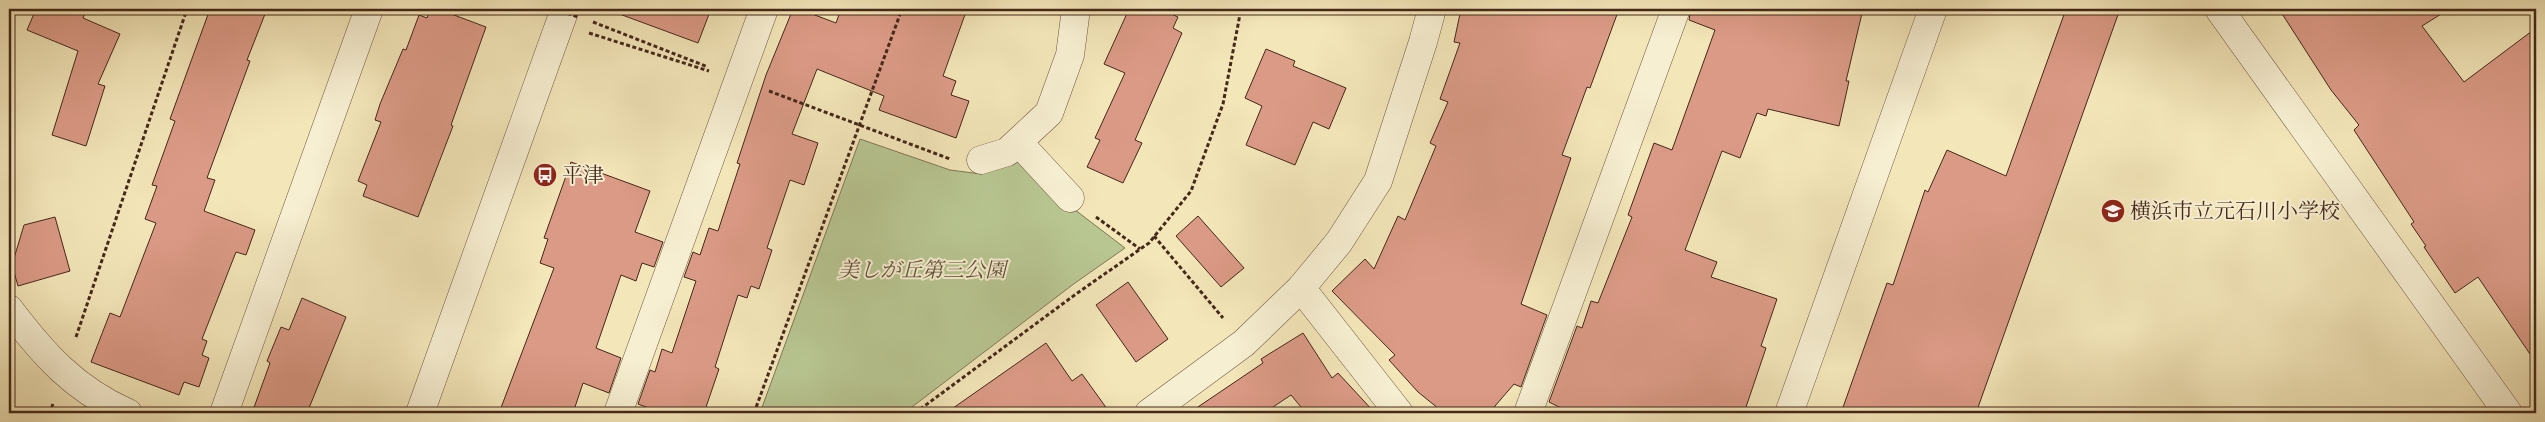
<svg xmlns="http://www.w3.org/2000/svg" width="2545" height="422" viewBox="0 0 2545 422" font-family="Cardo,'Noto Serif JP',serif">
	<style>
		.green { fill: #b8c692; stroke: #7e7756 }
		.building { fill: #db9a86; stroke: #44281a }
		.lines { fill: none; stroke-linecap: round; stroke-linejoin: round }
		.minor-casing { stroke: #705842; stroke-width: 29 }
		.path { stroke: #44281a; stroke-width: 3; stroke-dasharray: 4 2.5; stroke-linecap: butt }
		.minor { stroke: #f7efd2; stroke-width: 28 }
		.path-bridge { stroke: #44281a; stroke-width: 3; stroke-dasharray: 4 2.5; stroke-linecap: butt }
		.labels { text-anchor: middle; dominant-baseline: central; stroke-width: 4; stroke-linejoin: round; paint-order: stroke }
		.poi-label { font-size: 21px; fill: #44281a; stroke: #f7efd2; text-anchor: start }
		.park-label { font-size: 21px; font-style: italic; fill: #615038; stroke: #f7efd2 }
	</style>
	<rect width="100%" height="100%" fill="#f3e6b9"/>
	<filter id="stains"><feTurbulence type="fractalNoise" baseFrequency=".004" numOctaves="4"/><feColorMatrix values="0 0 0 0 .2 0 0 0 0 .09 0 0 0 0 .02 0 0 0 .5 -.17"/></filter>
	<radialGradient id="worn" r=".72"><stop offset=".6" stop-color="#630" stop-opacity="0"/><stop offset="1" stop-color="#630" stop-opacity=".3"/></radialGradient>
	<polygon class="green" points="860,139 950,170 981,174 1019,159 1062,200 1125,248 1075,283 904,413 760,413"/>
	<g class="building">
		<polygon points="36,9 87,9 83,18 120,34 98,84 105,86 86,146 52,135 78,51 27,30"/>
		<polygon points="210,9 267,9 247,60 250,61 207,178 215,180 204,211 255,230 246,255 236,252 202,339 207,341 202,355 209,358 199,387 184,382 179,395 91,362 110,313 120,317 156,223 145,219 157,186 152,185 175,121 170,119"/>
		<polygon points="430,9 438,9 486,27 451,125 453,126 418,217 363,196 367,185 358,181 381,122 375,120 380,104 403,49 406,50 419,15 427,18"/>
		<polygon points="614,9 711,9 698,43 614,12"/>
		<polygon points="793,9 799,9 836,23 841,9 967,9 943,76 956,81 951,95 969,101 956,138 879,110 884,96 817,69 792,134 818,143 804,185 790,180 767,248 772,250 759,289 751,286 747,298 738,295 715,367 719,369 704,413 662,413 638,404 650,370 655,372 662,349 672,353 696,281 684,277 693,252 700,255 709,228 718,231 740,164 737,163 766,75"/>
		<polygon points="1129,9 1160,9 1178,17 1173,28 1182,33 1135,140 1142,143 1123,183 1087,167 1100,140 1095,138 1125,73 1104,64"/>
		<polygon points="1461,9 1619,9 1590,88 1587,87 1562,155 1571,158 1521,304 1547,315 1521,387 1514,384 1489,413 1444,413 1418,392 1389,360 1395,355 1332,291 1365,259 1374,269 1398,216 1405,220 1436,146 1430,143 1448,102 1440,99 1460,43 1454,42"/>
		<polygon points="1691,9 1863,9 1846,81 1849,81 1839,126 1768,109 1766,116 1757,113 1740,158 1722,151 1685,250 1717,262 1711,277 1777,299 1761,346 1766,348 1744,413 1571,413 1549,402 1577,326 1582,328 1591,301 1598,303 1632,217 1628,215 1654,143 1672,150 1715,30 1689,20"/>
		<polygon points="2066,9 2120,9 1976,413 1841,413 1887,283 1893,285 1925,190 1928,192 1947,150 2006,176"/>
		<polygon points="2279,9 2449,9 2422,26 2464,82 2536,28 2536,363 2478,277 2455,293 2424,247 2426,246 2411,224 2414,222 2354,130 2359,125 2331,90"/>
		<polygon points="1266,49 1295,61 1293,66 1346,88 1329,129 1313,122 1295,165 1246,145 1262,106 1245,98"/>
		<polygon points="571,162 650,191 635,232 663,242 654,267 642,263 636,281 621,275 596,348 621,358 609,393 583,383 573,413 499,413 554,268 540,263 548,239 544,238"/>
		<polygon points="1198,216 1244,268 1221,287 1176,236"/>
		<polygon points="55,217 70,271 18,286 12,265 24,225"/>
		<polygon points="1128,282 1168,339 1136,362 1096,305"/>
		<polygon points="302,298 346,317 307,413 252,413 270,363 267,361 281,327 289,330"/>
		<polygon points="1303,333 1332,378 1338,373 1375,413 1306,413 1291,395 1264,413 1189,413 1263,363 1261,359"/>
		<polygon points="1046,343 1072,381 1082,374 1110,413 946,413"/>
	</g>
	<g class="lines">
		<g class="minor-casing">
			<g id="minor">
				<polyline points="2219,9 2508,413"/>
				<polyline points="1019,143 1070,198"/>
				<polyline points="981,160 1007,152 1049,113 1070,55 1076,9"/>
				<polyline points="1301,288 1399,413"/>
				<path d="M9,309C43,354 75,390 128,413"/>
				<polyline points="224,413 369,9"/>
				<polyline points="420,413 565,9"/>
				<polyline points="618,413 764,9"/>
				<polyline points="1149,413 1244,343 1301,288 1339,242 1378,181 1423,42 1432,9"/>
				<polyline points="1528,413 1676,9"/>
				<polyline points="1789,413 1933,9"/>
			</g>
		</g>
		<g class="path">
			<polyline points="509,9 516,12"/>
			<polyline points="593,22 708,67"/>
			<polyline points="589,33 709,71"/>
			<polyline points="769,91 950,159"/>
			<polyline points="1096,217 1140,249"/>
			<polyline points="1154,236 1223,318"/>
			<polyline points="76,337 187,9"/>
			<polyline points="49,413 53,404"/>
			<polyline points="754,413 902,9"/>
			<polyline points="915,413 1076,294 1149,243 1191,191 1223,104 1241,9"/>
		</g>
		<use href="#minor" class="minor"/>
		<polyline class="path-bridge" points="555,9 578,17"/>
	</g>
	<defs>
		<g id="bus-disc" transform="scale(1.25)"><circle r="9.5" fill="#8f2418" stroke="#f7efd2"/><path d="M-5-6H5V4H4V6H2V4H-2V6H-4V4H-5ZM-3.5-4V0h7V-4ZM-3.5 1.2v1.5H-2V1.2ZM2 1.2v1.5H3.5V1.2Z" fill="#fff"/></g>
		<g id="school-disc" transform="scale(1.25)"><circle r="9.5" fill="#8f2418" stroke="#f7efd2"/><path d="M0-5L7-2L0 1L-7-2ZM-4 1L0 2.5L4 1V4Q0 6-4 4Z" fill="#fff"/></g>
	</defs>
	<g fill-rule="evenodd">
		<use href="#bus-disc" x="545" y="175"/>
		<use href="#school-disc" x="2113" y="211"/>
	</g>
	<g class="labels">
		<g class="poi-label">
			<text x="562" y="175">平津</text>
			<text x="2130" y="211">横浜市立元石川小学校</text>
		</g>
		<g class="park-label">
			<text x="922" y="270">美しが丘第三公園</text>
		</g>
	</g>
	<rect width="2545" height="422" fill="none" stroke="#f3e6b9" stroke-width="30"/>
	<rect x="10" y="10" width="2525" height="402" fill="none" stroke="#44281a" stroke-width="2.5"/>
	<rect x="15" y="15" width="2515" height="392" fill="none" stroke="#44281a"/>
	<rect width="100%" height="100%" filter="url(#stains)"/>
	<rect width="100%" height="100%" fill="url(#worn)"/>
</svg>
